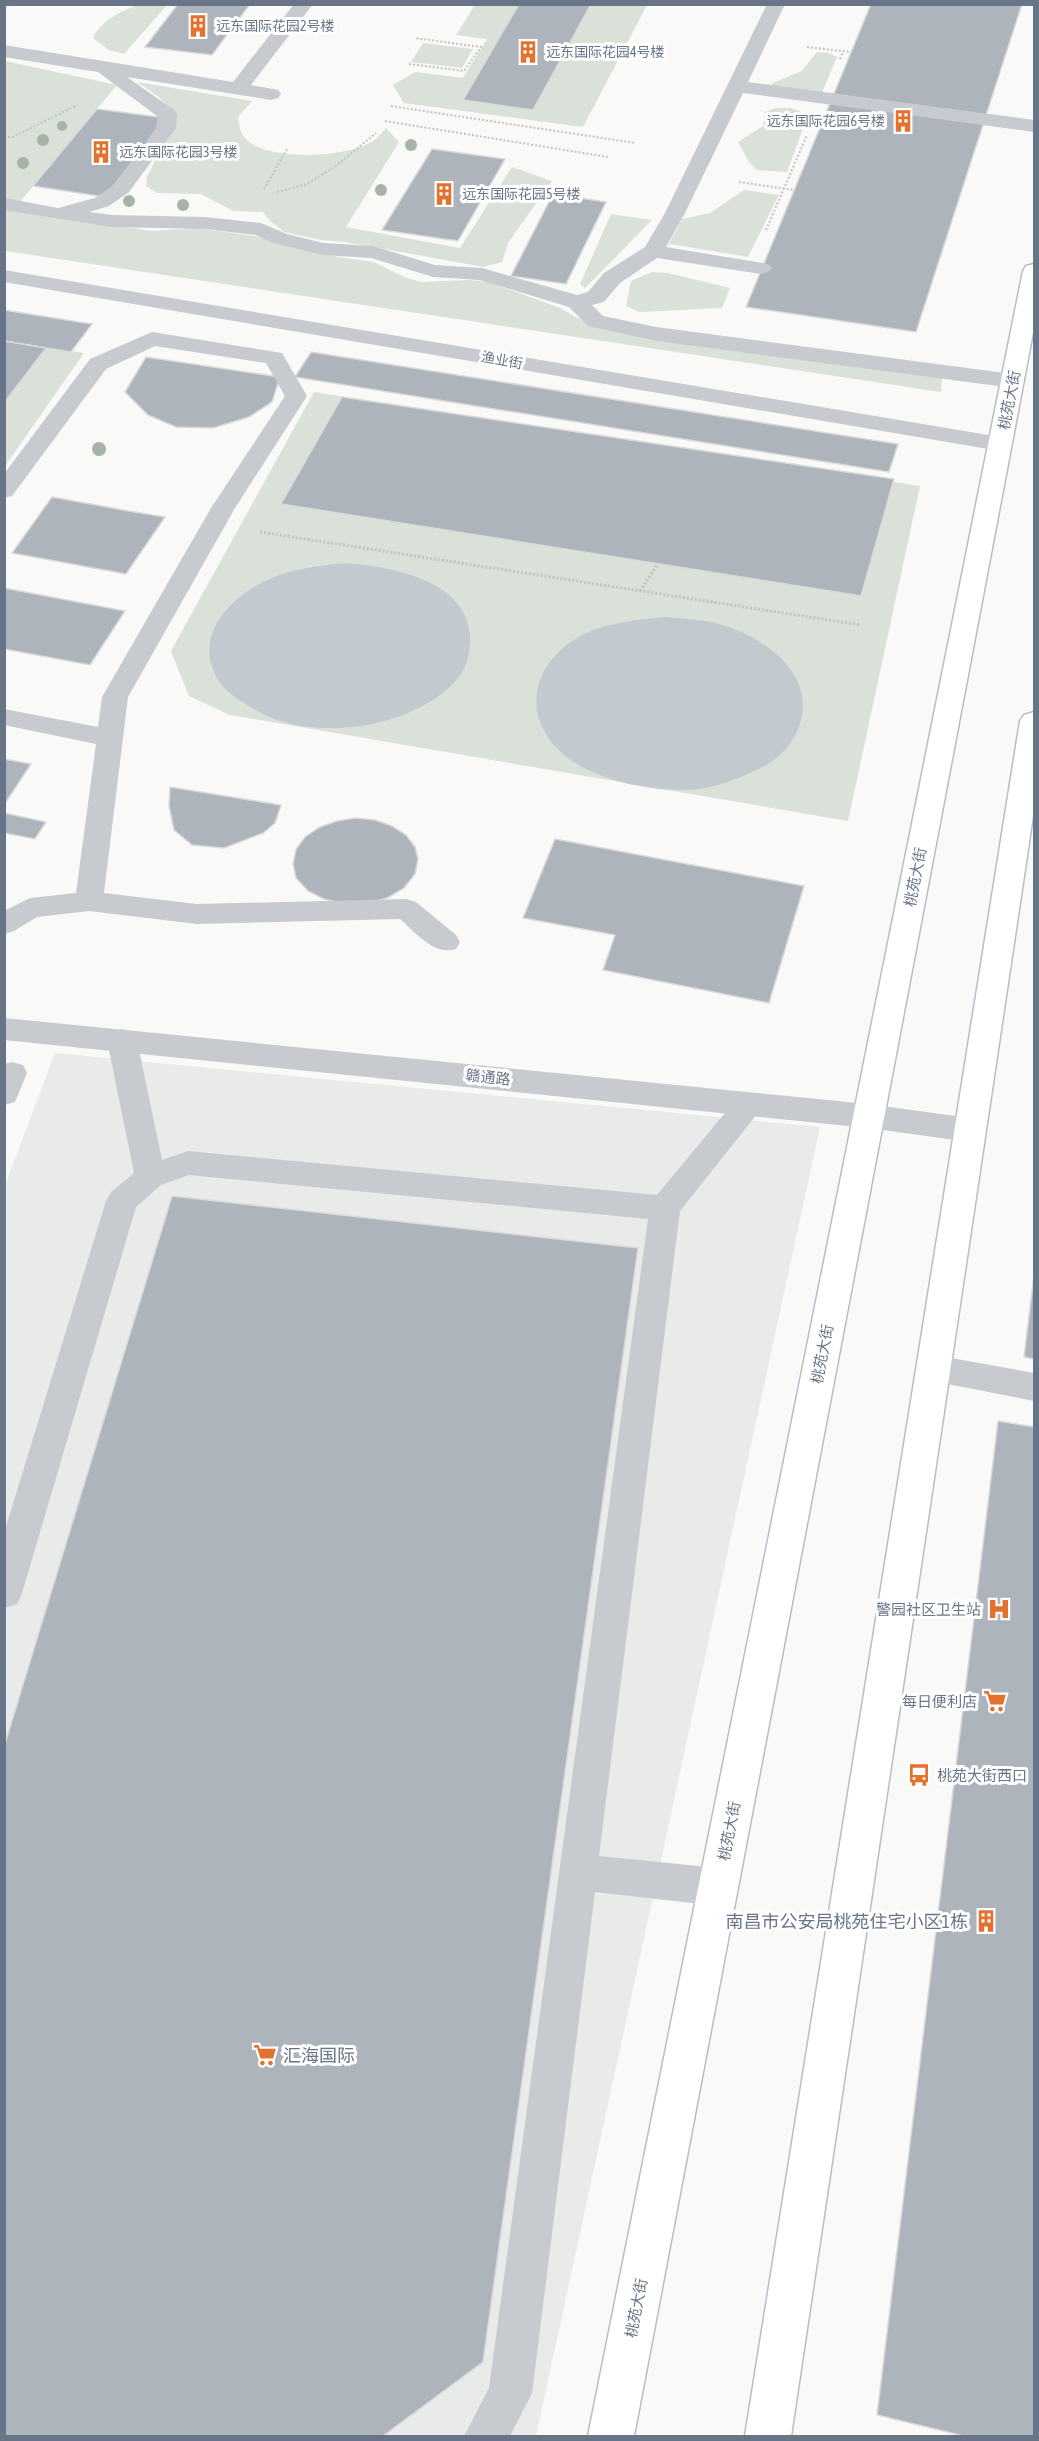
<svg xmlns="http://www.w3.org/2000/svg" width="1039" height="2441" viewBox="0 0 1039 2441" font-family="'Asap Condensed','Noto Sans SC',sans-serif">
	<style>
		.built { fill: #e9eaea }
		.green { fill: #dae1d8 }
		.water { fill: #c2c9cf }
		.building { fill: #adb4bc; stroke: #dadbd9; stroke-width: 1.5 }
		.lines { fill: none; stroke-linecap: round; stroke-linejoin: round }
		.secondary-casing { stroke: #b9bdc3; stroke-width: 3 }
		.path-far1 { stroke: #c1c2c5; stroke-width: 2; stroke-dasharray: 2 2; stroke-linecap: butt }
		.path { stroke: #c1c2c5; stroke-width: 3; stroke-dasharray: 2 2; stroke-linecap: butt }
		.service { fill: #c7cace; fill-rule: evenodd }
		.tertiary { fill: #c7cace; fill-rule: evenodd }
		.secondary { fill: #fff; fill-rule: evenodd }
		.tree { fill: #a7b3a6 }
		.labels { text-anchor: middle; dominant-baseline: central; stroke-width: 6; stroke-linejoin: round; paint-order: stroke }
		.far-poi-label { font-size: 14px; fill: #687588; stroke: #fff; text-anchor: start }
		.far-street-label { font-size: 14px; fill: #687588; stroke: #fff }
		.street-label { font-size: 15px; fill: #687588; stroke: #fff }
		.poi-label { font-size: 15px; fill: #687588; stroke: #fff; text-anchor: end }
		.near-poi-label { font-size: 18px; fill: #687588; stroke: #fff; text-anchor: end }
	</style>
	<rect width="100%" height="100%" fill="#f9f9f7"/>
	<polygon class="built" points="55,1053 820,1127 536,2436 5,2436 4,1188"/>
	<g class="green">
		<path d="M137,5H167L124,54L109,50L93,38C103,19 119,13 137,5Z"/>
		<polygon points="475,5 647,5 583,127 404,103 393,85 415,72 463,78 487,39 456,35"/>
		<polygon points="423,43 473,49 462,68 411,62"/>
		<polygon points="817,52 828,53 837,57 821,95 767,88 775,82 802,71"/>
		<polygon points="5,61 117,85 19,203 5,199"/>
		<path d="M137,82L252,101L238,117C239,124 240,133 245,138C266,162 348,158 373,141C378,138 382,132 386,128L399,142L346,227L460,248L512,167L552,181L508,243L502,262L483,267L346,242L321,240L284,232L270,221L263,212L233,211L201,194L157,193L146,186L147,177L175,121C171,103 152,92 137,82Z"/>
		<polygon points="776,108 792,108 808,115 787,172 757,170 749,162 738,142 763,126 765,112"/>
		<polygon points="744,190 779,195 748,257 669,244 682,219 710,213"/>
		<polygon points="5,208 152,231 196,228 255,236 338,257 374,262 404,277 421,282 469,280 489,282 560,308 587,323 649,340 942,378 941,392 5,251"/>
		<polygon points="611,214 652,220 585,288 580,284"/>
		<polygon points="652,272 668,273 730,288 722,308 639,312 626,306 631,281"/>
		<polygon points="5,341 84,353 5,466"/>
		<polygon points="314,392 920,486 848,821 230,715 189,696 171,651"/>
	</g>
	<g class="water">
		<path d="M346,563C390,567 465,579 470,634C471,648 468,665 459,677C418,727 318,743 261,713C245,704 225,694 216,676C194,634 231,597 267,580C292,568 319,566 346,563Z"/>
		<path d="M664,617C678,618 692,619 705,621C750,628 815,666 801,720C796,739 784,755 766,765C745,776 722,786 698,789C652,794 571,778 546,734C522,694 546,653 584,634C609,622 637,620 664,617Z"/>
	</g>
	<g class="building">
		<polygon points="178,4 250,4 212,55 145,47"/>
		<polygon points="519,4 591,4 533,110 463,100"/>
		<polygon points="871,4 1022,4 916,332 746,307"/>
		<polygon points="97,109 166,118 105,197 33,186"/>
		<polygon points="432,149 505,159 458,241 382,230"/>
		<polygon points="553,194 606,202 566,284 511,276"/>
		<polygon points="4,310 92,324 71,352 4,341"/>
		<polygon points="4,341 46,348 4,403"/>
		<polygon points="311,352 898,444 889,472 295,377"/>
		<polygon points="146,357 280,377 272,402 249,417 213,428 176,427 148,415 125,392"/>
		<polygon points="342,397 894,479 861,596 281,504"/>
		<polygon points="52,497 123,510 165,517 126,574 12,553"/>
		<polygon points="4,588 125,611 90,665 4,649"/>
		<polygon points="4,759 31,764 4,805"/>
		<polygon points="170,787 281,805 275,823 263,833 224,848 192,845 174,830 169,806"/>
		<polygon points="4,813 46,822 35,839 4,833"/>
		<polygon points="356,818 375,820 392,826 406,835 415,847 418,859 415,874 404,888 387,898 366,904 345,904 324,899 308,891 296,878 293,864 296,849 305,837 320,827 337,821"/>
		<polygon points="555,839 804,886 769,1003 603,970 615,935 523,918"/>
		<polygon points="172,1196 638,1248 483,2362 383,2436 4,2436 4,1747"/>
		<polygon points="1034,1275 1034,1359 1024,1357"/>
		<polygon points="998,1421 1034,1427 1034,2436 964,2436 877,2415"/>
	</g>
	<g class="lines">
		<g class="secondary-casing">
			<g id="secondary">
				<polygon points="1034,264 1034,327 634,2436 588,2436 1023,271 1026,266"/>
				<polygon points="1034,712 1034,809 791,2436 745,2436 1020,721 1024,715"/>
			</g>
		</g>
		<g class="path-far1">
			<polyline points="807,47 851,52"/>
			<polyline points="840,59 843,52"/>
			<polyline points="409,64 464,71 481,47 415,38"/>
			<polyline points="391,106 635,143"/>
			<polyline points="385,121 608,157"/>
			<polyline points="4,137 13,137 77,105"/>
			<polyline points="739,182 794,190"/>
			<polyline points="264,189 287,149"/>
			<polyline points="277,192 307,184 336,166 376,133"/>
			<polyline points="766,230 807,135"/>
		</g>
		<g class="path">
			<polyline points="260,532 861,625"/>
			<polyline points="640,591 658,564"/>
		</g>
		<g class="service">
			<polygon points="294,4 313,4 251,85 278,90 281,94 278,98 271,100 127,77 174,110 177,114 176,128 129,192 109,206 89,212 112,215 205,217 261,223 287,234 323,243 373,246 435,265 482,268 577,295 588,292 604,273 645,247 665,213 767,4 785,4 748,82 1034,120 1034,132 743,93 685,213 666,247 768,264 772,268 768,272 761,274 657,258 620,283 604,302 592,305 603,316 656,327 1013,374 1021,376 1024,381 1021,386 1013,388 656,341 588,326 569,307 480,280 433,277 371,258 323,255 273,243 256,235 205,229 112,227 4,210 4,198 58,208 95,198 115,184 156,128 157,116 98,72 4,57 4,45 233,82"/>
			<polygon points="4,270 1000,437 1008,439 1012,444 1008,449 1000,451 4,282"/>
			<path d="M152,332L282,353L307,396L235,508L128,697L104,893L197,904L406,899L416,902L456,935L460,942L456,949C434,956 416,933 400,919L197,924L89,911L37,917L14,931L4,934V911L30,898L76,893L96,744L4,725V709L98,727L102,697L211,508L285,396L266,363L155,346L106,369L12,496L4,498V474L90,359Z"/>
			<polygon points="122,1029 132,1032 137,1040 162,1160 188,1151 657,1195 739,1096 750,1093 761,1096 765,1104 680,1211 599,1856 718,1868 732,1874 737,1887 732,1900 718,1906 595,1892 532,2393 510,2436 464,2436 489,2388 648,1219 189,1175 161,1185 136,1207 22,1593 17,1604 4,1608 4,1533 106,1201 111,1192 134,1173 107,1040 112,1032"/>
			<polygon points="12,1062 23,1065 27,1073 15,1102 4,1105 4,1064"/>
			<polygon points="934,1355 1034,1373 1034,1401 922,1379 917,1369 922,1359"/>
		</g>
		<polygon class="tertiary" points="4,1018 868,1104 970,1118 981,1121 986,1130 981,1139 970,1142 868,1128 4,1040"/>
		<use href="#secondary" class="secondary"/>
	</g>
	<g class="tree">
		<circle cx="62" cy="126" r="5"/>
		<circle cx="43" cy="140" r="6"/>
		<circle cx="411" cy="145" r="6"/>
		<circle cx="23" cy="163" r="6"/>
		<circle cx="381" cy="190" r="6"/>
		<circle cx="129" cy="201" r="6"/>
		<circle cx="183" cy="205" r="6"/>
		<circle cx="99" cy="449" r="7"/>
	</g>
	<defs>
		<g id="building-bare" transform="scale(1.8)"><path d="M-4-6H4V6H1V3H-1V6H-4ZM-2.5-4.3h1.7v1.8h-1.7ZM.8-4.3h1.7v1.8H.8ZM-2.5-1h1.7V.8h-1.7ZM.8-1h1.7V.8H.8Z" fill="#e3732c" stroke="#fff" stroke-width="2.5" paint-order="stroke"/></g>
		<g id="hospital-bare" transform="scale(1.8)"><path d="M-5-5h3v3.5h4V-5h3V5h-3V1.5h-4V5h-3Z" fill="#e3732c" stroke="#fff" stroke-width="2.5" paint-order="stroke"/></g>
		<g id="supermarket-bare" transform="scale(1.8)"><path d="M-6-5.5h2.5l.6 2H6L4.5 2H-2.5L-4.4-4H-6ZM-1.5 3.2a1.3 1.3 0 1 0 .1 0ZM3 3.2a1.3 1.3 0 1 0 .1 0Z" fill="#e3732c" stroke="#fff" stroke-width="2.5" paint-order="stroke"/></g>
		<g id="bus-bare" transform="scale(1.8)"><path d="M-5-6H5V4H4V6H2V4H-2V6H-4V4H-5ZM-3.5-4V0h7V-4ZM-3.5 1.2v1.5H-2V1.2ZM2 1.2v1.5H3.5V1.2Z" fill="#e3732c" stroke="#fff" stroke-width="2.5" paint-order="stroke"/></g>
	</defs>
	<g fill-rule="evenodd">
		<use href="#building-bare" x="198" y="26"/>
		<use href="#building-bare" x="528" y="52"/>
		<use href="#building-bare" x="903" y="121"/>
		<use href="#building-bare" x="101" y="152"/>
		<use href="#building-bare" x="444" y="194"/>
		<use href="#hospital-bare" x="999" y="1609"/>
		<use href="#supermarket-bare" x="995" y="1701"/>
		<use href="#bus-bare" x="919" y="1775"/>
		<use href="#building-bare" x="986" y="1921"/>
		<use href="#supermarket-bare" x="265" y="2055"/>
	</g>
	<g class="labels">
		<g class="far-poi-label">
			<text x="216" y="26">远东国际花园2号楼</text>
			<text x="546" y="52">远东国际花园4号楼</text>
			<text x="885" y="121" text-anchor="end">远东国际花园6号楼</text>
			<text x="119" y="152">远东国际花园3号楼</text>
			<text x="462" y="194">远东国际花园5号楼</text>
		</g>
		<g class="far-street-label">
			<text transform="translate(502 360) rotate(10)">渔业街</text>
		</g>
		<g class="street-label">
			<text transform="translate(1009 400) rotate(-79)">桃苑大街</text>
			<text transform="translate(915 877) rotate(-79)">桃苑大街</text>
			<text transform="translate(488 1077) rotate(6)">赣通路</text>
			<text transform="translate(822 1354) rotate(-79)">桃苑大街</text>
			<text transform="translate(729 1831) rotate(-79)">桃苑大街</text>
			<text transform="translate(636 2308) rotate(-79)">桃苑大街</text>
		</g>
		<g class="poi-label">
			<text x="981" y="1609">警园社区卫生站</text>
			<text x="977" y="1701">每日便利店</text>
			<text x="937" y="1775" text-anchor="start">桃苑大街西口</text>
		</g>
		<g class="near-poi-label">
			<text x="968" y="1921">南昌市公安局桃苑住宅小区1栋</text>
			<text x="283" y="2055" text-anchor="start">汇海国际</text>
		</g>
	</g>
	<rect width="1039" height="2441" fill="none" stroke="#687588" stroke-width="12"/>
</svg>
